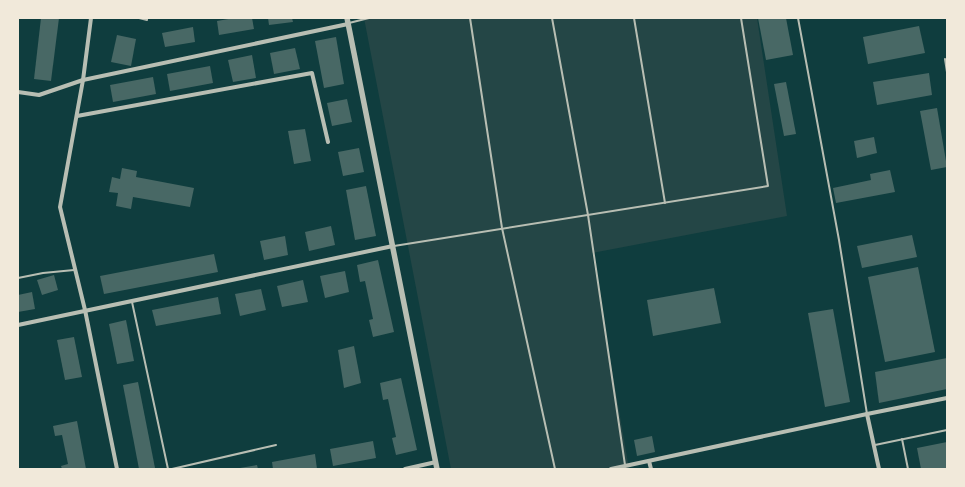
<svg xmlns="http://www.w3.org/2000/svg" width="965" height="487" viewBox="0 0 965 487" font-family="Overpass,sans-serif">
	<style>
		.green { fill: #244646 }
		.building { fill: #486865 }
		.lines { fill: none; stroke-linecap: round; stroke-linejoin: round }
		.service { stroke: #b8beb3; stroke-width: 2 }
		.minor { stroke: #b8beb3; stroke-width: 4 }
		.tertiary { stroke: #b8beb3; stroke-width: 5.5 }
	</style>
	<rect width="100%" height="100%" fill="#0f3d3e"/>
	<polygon class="green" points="364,18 757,18 787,216 592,253 629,469 451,469"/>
	<g class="building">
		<polygon points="41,18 59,18 51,81 34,79"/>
		<polygon points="234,18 252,18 254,29 219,35 217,21"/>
		<polygon points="268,18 292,18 293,22 269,25"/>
		<polygon points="758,18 786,18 793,55 766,60"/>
		<polygon points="919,26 925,53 868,64 863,37"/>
		<polygon points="193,27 195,42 165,47 162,33"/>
		<polygon points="117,35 136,39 131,66 111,62"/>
		<polygon points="336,37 344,84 324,88 315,41"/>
		<polygon points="295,48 300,69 274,74 270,53"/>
		<polygon points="252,55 256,78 233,82 228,60"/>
		<polygon points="210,66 213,83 170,91 167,74"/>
		<polygon points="929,73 932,95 877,105 873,82"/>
		<polygon points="153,77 156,94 113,102 110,85"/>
		<polygon points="786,82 796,134 784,136 774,84"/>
		<polygon points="347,99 352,122 332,126 327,103"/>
		<polygon points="937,108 947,167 931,170 920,111"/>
		<polygon points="305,129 311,161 294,164 288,131"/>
		<polygon points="874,137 877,153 857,158 854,141"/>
		<polygon points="359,148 364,172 343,176 338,152"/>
		<polygon points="122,168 137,171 136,177 194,188 190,207 133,197 131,209 116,206 118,193 109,192 112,177 120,179"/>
		<polygon points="890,170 895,192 836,203 833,188 871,180 870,174"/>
		<polygon points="366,186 376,236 355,240 346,190"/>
		<polygon points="331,226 335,245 309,251 305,232"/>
		<polygon points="912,235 917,257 862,268 857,246"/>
		<polygon points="285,236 288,255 264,260 260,241"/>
		<polygon points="214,254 218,272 104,294 100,276"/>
		<polygon points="378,260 394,332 373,337 369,320 373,319 365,281 360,282 357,265"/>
		<polygon points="918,267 935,352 885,362 868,277"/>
		<polygon points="345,271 349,292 325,298 320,276"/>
		<polygon points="54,275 58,290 42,295 37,280"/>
		<polygon points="303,280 308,302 282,307 277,286"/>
		<polygon points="714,288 721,323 653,336 647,300"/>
		<polygon points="261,289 266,310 240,316 235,294"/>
		<polygon points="32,292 35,309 18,312 18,295"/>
		<polygon points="218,297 221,314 156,326 152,310"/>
		<polygon points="833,309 850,402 825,407 808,313"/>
		<polygon points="126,320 134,361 117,364 109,324"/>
		<polygon points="74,337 82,377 65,380 57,340"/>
		<polygon points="354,346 361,383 344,388 338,350"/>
		<polygon points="947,358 947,389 879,403 875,372"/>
		<polygon points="401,378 417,450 396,455 392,438 396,437 388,399 383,400 380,383"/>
		<polygon points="138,382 155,468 150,469 139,469 123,385"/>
		<polygon points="77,421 86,469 62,469 61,466 68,464 62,435 55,436 53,426"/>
		<polygon points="652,436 655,452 637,456 634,440"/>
		<polygon points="373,441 376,458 333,466 330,449"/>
		<polygon points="947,442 947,469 921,469 917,448"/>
		<polygon points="315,454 317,469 273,469 272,462"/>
		<polygon points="257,465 258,469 240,469 240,468"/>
	</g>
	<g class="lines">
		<g class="service">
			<polyline points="139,18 147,20 147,18"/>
			<polyline points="470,18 502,228 555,469"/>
			<polyline points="552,18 588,215 625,465"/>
			<polyline points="634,18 665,203"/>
			<polyline points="798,18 839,240 867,414"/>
			<polyline points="349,23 369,18"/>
			<polyline points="945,59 947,72"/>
			<polyline points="394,246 768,186 741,18"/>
			<polyline points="18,278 43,273 74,270"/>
			<polyline points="132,302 168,469"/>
			<polyline points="902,439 908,469"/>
			<polyline points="875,445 947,430"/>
			<polyline points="172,469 276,445"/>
		</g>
		<g class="minor">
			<polyline points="91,18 83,80 60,207 85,310 117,469"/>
			<polyline points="18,92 39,95 83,80 348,24"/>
			<polyline points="77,116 312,73 328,142"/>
			<polyline points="18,325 393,246"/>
			<polyline points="867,414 879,469"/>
			<polyline points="649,461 651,469"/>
			<polyline points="405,469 436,462"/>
			<polyline points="611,469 867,414 947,398"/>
		</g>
		<polyline class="tertiary" points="347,18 437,469"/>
	</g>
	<rect width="965" height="487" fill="none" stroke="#f1e9da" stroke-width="38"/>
</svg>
